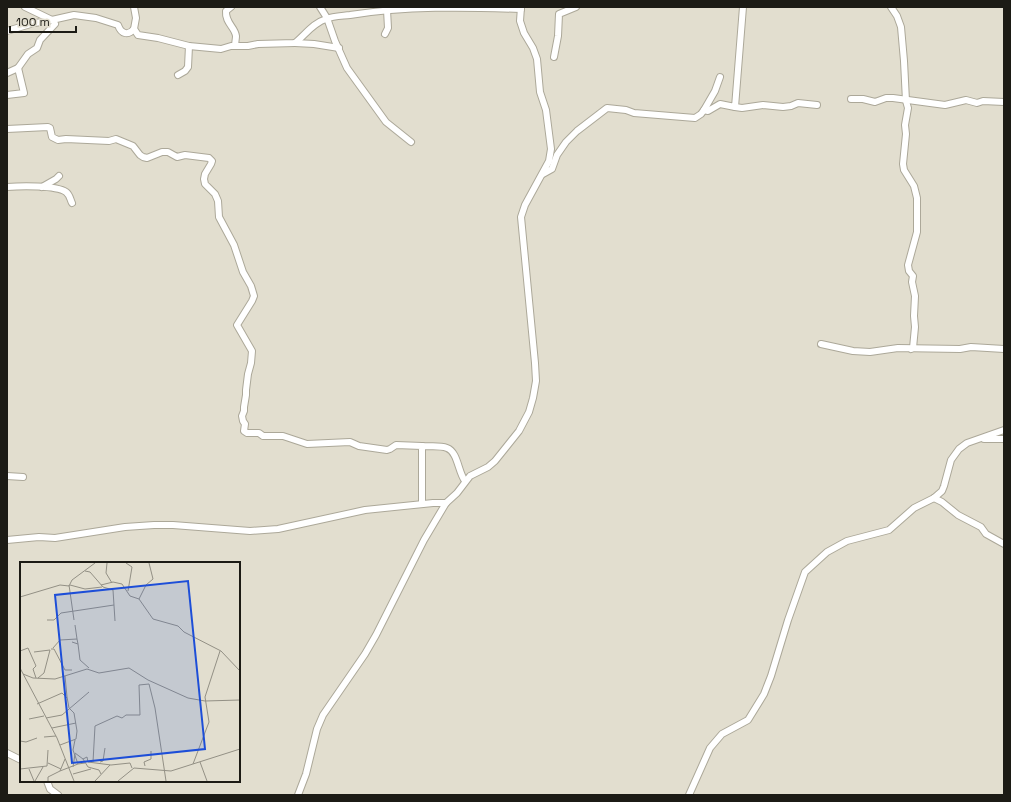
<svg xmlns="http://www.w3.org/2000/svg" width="1011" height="802" viewBox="0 0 1011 802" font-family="'Space Grotesk',sans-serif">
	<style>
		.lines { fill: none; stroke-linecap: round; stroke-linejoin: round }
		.minor-casing { stroke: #aca899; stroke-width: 8 }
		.minor { stroke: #fff; stroke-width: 6 }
		.inset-road { fill: none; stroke: #939085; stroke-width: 1 }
		.view { fill: #1d4ed8; fill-opacity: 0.15; stroke: #1d4ed8; stroke-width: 2 }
		.inset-edge { fill: none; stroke: #1c1b15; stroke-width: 2 }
	</style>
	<rect width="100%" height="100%" fill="#e2decf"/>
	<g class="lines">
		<g class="minor-casing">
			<g id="minor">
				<polyline points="25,7 52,20"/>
				<path d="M134,7L136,18L134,29L138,35L158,38L189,46L221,49L231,46H248L258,44L295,43C305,35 313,23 326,19C333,16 342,16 350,15C406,6 464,7 521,9"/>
				<path d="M231,7L226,11C225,23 235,27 236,36C236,39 235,43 235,46"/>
				<polyline points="320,7 327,18 335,41 347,68 386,122 411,142"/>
				<polyline points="891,7 897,16 901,27 904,61 906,101 908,108 905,125 906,134 903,164 904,170 914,186 917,198 917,232 908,265 909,271 913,276 912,282 915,296 914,316 915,327 913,348 911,349"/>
				<path d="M7,31L34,23L43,22L74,15L96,18L118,25C121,34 128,36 134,29"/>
				<polyline points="385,34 388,28 387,10"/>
				<polyline points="295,43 314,44 339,48"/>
				<polyline points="554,57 558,36 559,14 576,7"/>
				<polyline points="7,73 18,68 28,54 37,48 40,40 55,24"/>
				<polyline points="178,75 185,71 188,67 189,46"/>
				<polyline points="720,77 715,91 704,110 708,111 720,104 735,107 743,7"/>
				<polyline points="7,95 24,93 18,68"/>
				<polyline points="851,99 863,99 875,102 886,98 893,98 945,105 966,100 977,103 983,101 1004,102"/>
				<polyline points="735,107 742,108 763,105 783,107 791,106 798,103 817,105"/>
				<polyline points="7,129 48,127 50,128 52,137 58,140 66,139 109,141 116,139 133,146 140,155 143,157 147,158 162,152 168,152 177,157 185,155 209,158 212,161 211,164 205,174 204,179 205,184 215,194 218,201 219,217 234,245 243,272 251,286 254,296 252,301 237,325 252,351 251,363 248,374 246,390 246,395 244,407 244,411 242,416 243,421 245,424 244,431 247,433 259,433 263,436 283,436 307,444 350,442 359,446 387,450 390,449 396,445 422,446 422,504"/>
				<polyline points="543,174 552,169 557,155 566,142 577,131 607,108 626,110 634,113 695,118 701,114 704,110"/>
				<path d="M7,187C20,186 56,185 66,192C70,195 70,199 72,203"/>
				<polyline points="42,187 56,179 59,176"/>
				<polyline points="821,344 853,351 870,352 898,348 960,349 971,347 1004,349"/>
				<polyline points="984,439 1004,439"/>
				<path d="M422,446C430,447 439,445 447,448C458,452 458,472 465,481"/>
				<polyline points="7,476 23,477"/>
				<polyline points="934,498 942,502 958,515 981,527 986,534 1004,544"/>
				<polyline points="7,540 39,537 55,538 125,527 154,525 173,525 250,531 278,529 365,510 433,503 446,503"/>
				<polyline points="7,753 21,760"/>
				<polyline points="47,781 50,789 58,795"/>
				<polyline points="298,795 306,774 317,729 323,715 365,654 376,635 424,540 446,503 457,493 470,476 488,467 495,461 519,431 529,412 533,398 536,381 535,363 521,217 525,205 549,161 551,149 546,110 540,92 537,59 533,48 524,33 520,21 521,7"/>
				<polyline points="689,795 710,748 722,734 748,720 764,694 771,676 788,620 805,572 827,552 847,541 889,530 914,508 934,498 942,491 944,486 951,460 959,449 967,443 1004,430"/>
			</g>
		</g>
		<use href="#minor" class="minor"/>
	</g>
	<g transform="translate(20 562)">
		<rect width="220" height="220" fill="#e2decf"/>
		<path class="inset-road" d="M87,1L86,11L92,21M106,1L112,5L108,29M65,9L70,10L83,25L93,28L95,59M49,23L54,58M50,23L65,27L82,25M81,23L93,20L102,22L110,34L119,37L133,57L158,64L164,70L201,89L220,109M0,35L40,23L49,24L52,18L75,1M119,37L126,23L133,17L129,1M27,58H34L41,51L94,43M55,63L57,77M58,82L60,98L69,106M33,86L40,78L57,77L58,82L52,80M31,87H34L45,108H52M0,89L8,86L16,104L13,107L16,116M14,90L30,88L24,111L18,116M0,106L37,176L54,219M3,112L13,116L35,117L67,107L79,111L109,106L128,118L168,136L185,139L220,138M129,122L135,146L146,219M17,142L42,131L47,136M26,156L42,153L69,130M9,157L24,154M32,166L56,161M24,175L36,174M55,178L53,188L58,202L65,201M0,179L6,180L17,176M40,183L56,177L57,169L54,151L49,146L47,135L45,114M55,191L63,197L68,205L79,208L81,212M63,197L67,195L68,200L91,203L110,201L112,206M73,200L75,164L97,154L102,156L106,153H120L119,123L129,122M80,200L83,199L85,186M180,200L187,219M28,201L41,207M173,202L189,160L185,135L200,89M125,204L124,200L131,197V189M53,205L55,192M0,207L27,204L28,188M9,207L14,219M40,209L58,202M53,212L71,207M15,219L23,205M28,219V215L40,209L45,197M75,219L90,203M98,219L114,206L151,209L220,187"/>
		<path class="view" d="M168,19L185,187L52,201L35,33Z"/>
		<rect width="220" height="220" class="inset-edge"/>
	</g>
	<rect width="1011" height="802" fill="none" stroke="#1c1b15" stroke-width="16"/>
	<path d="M10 26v6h66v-6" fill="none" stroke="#1c1b15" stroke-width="2"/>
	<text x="16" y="26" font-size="12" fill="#1c1b15" stroke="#e2decf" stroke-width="3" paint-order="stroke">100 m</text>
</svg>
